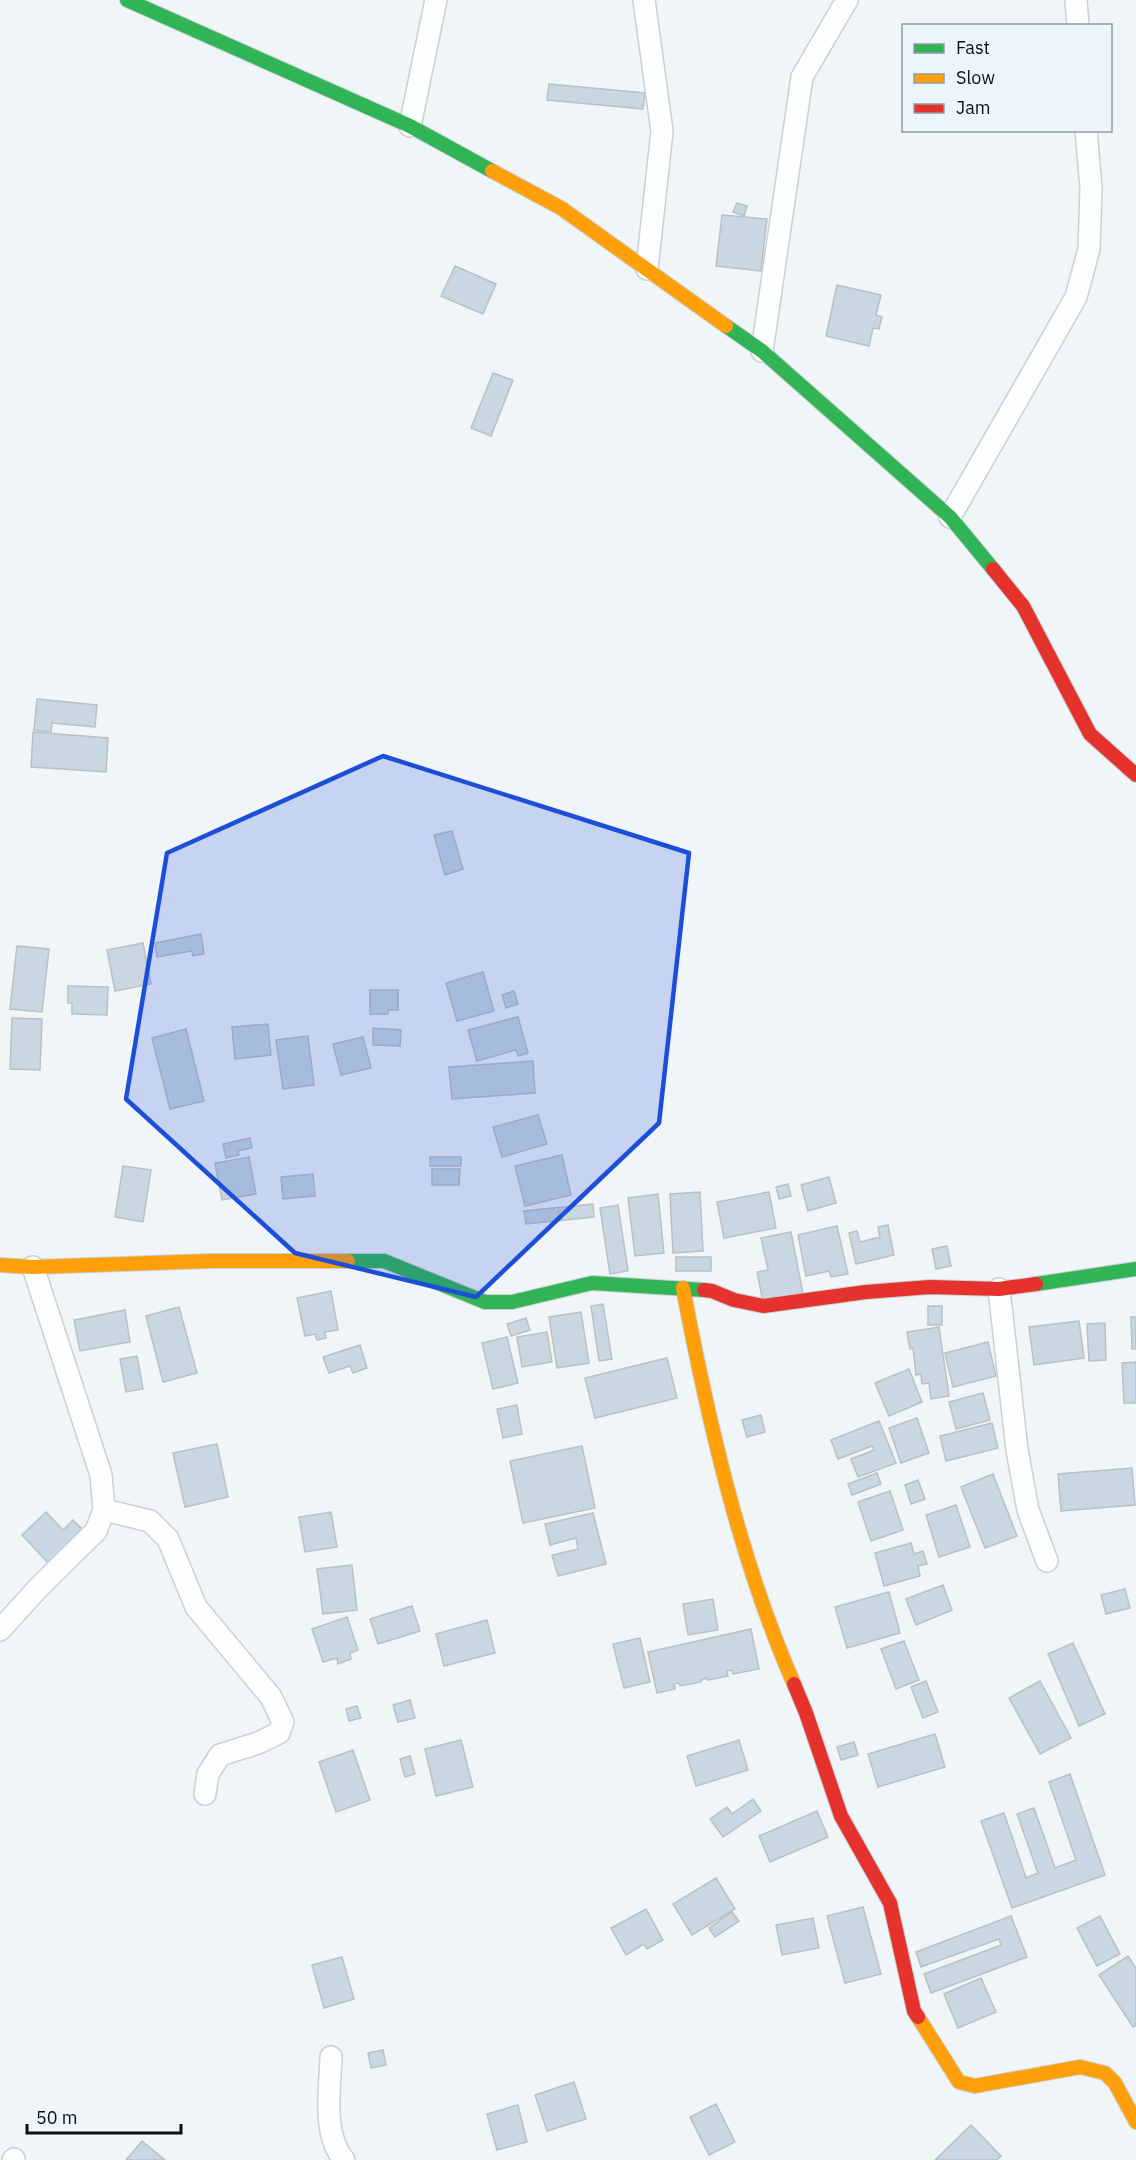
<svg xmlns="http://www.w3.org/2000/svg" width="1136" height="2160" viewBox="0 0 1136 2160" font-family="'IBM Plex Sans',sans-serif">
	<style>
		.building { fill: #c8d7e2; stroke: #bac0c4; stroke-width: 1.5 }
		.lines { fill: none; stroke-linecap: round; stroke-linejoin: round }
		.street-casing { stroke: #cad0d4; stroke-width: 24 }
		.fast-casing { stroke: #cad0d4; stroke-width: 16 }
		.slow-casing { stroke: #cad0d4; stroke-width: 16 }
		.jam-casing { stroke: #cad0d4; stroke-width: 16 }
		.street { stroke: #fdfefe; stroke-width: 21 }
		.fast { stroke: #30b455; stroke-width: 14 }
		.slow { stroke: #ff9f0a; stroke-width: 14 }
		.jam { stroke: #e5322d; stroke-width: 14 }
		.marked { fill: #1d4ed8; fill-opacity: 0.2; stroke: #1d4ed8; stroke-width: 4.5; stroke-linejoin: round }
	</style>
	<rect width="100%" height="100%" fill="#f0f5f8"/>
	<g class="building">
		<polygon points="549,84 645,93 643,109 547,100"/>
		<polygon points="737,203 747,206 744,216 733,212"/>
		<polygon points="722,215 767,219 761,271 716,266"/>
		<polygon points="455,266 496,284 483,314 441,296"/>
		<polygon points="837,285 881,295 876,315 882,317 879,329 873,328 869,346 826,336"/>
		<polygon points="493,373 513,380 491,436 471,428"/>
		<polygon points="37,699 97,705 95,727 52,723 51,732 34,730"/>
		<polygon points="33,732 108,738 106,772 31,767"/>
		<polygon points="452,831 463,869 445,875 434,835"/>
		<polygon points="201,934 204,954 193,956 192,951 157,957 155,943"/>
		<polygon points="143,943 151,984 115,991 107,950"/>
		<polygon points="17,946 49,949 42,1012 10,1009"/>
		<polygon points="483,972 494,1011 457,1021 446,983"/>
		<polygon points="68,986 108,987 107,1015 72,1014 72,1003 68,1003"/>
		<polygon points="370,990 398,990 398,1010 388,1010 388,1014 370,1014"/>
		<polygon points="514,991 518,1004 506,1008 502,995"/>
		<polygon points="518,1017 528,1053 518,1056 516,1050 477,1061 468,1030"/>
		<polygon points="12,1018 42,1019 40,1070 10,1069"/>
		<polygon points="268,1024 271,1055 235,1059 232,1027"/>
		<polygon points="373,1028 401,1030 400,1046 373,1045"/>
		<polygon points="186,1029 204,1101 170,1109 152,1038"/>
		<polygon points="308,1036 314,1085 283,1089 276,1040"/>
		<polygon points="363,1037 371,1068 341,1075 333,1044"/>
		<polygon points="533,1061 535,1093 452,1099 449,1067"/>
		<polygon points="538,1115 547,1144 502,1157 493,1127"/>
		<polygon points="250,1138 252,1148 238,1151 239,1155 226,1158 223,1144"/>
		<polygon points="562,1155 571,1195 525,1206 515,1166"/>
		<polygon points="249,1157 256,1194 222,1200 215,1163"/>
		<rect x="430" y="1157" width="31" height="9"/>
		<polygon points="123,1166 151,1170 143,1222 115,1217"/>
		<polygon points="432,1169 460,1169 459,1185 432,1185"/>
		<polygon points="313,1174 315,1196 283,1199 281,1177"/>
		<polygon points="829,1177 836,1203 808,1211 801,1185"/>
		<polygon points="788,1184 791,1196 779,1199 776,1187"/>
		<polygon points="700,1192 703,1251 673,1253 670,1194"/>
		<polygon points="769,1192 776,1228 724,1238 717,1202"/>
		<polygon points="658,1194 664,1253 635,1256 628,1198"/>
		<polygon points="593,1204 594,1217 526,1224 524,1211"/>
		<polygon points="618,1205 628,1271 610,1274 600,1208"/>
		<polygon points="888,1225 894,1255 856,1264 849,1233 857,1231 860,1242 880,1237 878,1227"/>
		<polygon points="837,1226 848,1274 831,1277 829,1271 806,1276 798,1235"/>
		<polygon points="791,1232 803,1294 763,1302 757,1272 768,1270 761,1238"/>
		<polygon points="947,1246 951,1266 936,1269 932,1249"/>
		<rect x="676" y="1257" width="35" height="14"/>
		<polygon points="331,1291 338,1330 325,1332 326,1338 317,1340 315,1334 305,1336 297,1298"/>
		<polygon points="603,1304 612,1359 599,1361 591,1306"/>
		<rect x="928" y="1306" width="14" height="19"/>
		<polygon points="179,1307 197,1373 163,1382 146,1316"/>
		<polygon points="125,1310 130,1342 80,1351 74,1320"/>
		<polygon points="581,1312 589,1363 557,1368 549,1317"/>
		<polygon points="1131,1317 1136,1317 1136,1349 1132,1349"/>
		<polygon points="526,1318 530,1330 511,1336 507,1324"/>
		<polygon points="1079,1321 1084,1358 1034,1365 1029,1327"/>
		<polygon points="1105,1323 1106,1360 1089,1361 1087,1324"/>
		<polygon points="939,1327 949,1396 931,1399 929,1383 922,1384 921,1374 916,1375 913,1348 910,1349 907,1332"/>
		<polygon points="547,1332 552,1362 522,1367 517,1337"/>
		<polygon points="507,1337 518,1383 493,1389 482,1343"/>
		<polygon points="988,1342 996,1376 953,1387 945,1353"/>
		<polygon points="360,1345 367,1368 353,1373 350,1366 329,1373 323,1357"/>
		<polygon points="137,1356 143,1389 126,1392 120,1359"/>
		<polygon points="667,1358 677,1398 595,1418 585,1378"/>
		<polygon points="1136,1362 1136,1403 1124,1403 1122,1363"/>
		<polygon points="909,1369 922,1402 889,1416 875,1383"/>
		<polygon points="983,1393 990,1420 956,1429 949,1402"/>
		<polygon points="517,1405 522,1434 503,1438 497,1409"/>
		<polygon points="761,1415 765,1432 747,1437 742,1420"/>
		<polygon points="917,1418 929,1453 901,1463 889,1428"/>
		<polygon points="879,1421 896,1463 858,1477 851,1459 874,1450 872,1446 838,1459 831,1440"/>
		<polygon points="992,1423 998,1448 946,1461 940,1436"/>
		<polygon points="217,1444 228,1497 185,1507 173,1453"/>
		<polygon points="582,1446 595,1508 523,1523 510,1461"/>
		<polygon points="1132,1468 1135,1505 1061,1511 1058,1474"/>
		<polygon points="877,1473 881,1484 852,1495 848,1484"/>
		<polygon points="993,1474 1017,1536 985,1548 961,1487"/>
		<polygon points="918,1480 925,1499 911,1504 905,1485"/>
		<polygon points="890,1491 903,1530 871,1541 858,1502"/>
		<polygon points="956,1505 970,1547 939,1557 926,1515"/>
		<polygon points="46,1512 63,1530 73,1520 83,1530 48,1563 22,1535"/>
		<polygon points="331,1512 337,1547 305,1552 299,1517"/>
		<polygon points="593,1513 606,1564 558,1576 552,1555 578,1549 576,1538 550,1545 545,1524"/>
		<polygon points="911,1543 914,1554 923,1551 927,1564 918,1566 920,1576 884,1586 875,1553"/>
		<polygon points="352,1565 357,1610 323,1614 317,1569"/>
		<polygon points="943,1585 952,1610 916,1625 906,1599"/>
		<polygon points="1125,1589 1130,1608 1106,1614 1101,1595"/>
		<polygon points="889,1592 900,1633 847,1648 835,1607"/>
		<polygon points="713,1599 718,1630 688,1635 683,1604"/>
		<polygon points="412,1606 420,1631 378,1644 370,1619"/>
		<polygon points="347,1617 358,1650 350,1653 351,1659 338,1664 337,1658 323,1662 312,1629"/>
		<polygon points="487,1620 495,1653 444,1666 436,1634"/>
		<polygon points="751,1629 759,1669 733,1674 732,1670 727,1671 728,1676 708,1680 708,1678 701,1680 701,1682 680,1686 679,1683 674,1684 675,1689 657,1693 648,1652"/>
		<polygon points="640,1638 650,1682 624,1688 613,1644"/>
		<polygon points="904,1641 919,1680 896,1689 881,1649"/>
		<polygon points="1073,1643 1105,1714 1079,1726 1048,1654"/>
		<polygon points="926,1681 938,1712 923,1718 911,1687"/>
		<polygon points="1040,1681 1071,1738 1040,1754 1009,1698"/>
		<polygon points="410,1700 415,1718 398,1722 393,1705"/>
		<polygon points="357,1706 361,1718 349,1721 346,1709"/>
		<polygon points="935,1734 945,1767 878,1787 868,1754"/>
		<polygon points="461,1740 473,1787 436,1796 425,1749"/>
		<polygon points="739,1740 748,1770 696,1786 687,1756"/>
		<polygon points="854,1742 858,1755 841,1760 837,1747"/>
		<polygon points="353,1750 370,1800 336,1812 319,1762"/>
		<polygon points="410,1756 415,1774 405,1777 400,1759"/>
		<polygon points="1070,1774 1105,1875 1012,1908 981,1821 1004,1813 1026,1878 1038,1873 1017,1814 1034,1808 1055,1868 1076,1860 1049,1782"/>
		<polygon points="753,1799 761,1811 723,1837 710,1819 727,1807 732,1814"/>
		<polygon points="817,1811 828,1837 770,1862 759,1836"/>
		<polygon points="716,1878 735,1909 692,1935 673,1904"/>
		<polygon points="863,1907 881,1974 845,1983 827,1916"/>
		<polygon points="646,1909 663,1940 647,1949 644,1944 626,1955 611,1928"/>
		<polygon points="732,1912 739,1921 715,1937 709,1928"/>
		<polygon points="1011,1916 1027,1957 931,1993 924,1974 1001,1945 999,1939 921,1967 916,1952"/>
		<polygon points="1100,1916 1120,1954 1097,1966 1077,1928"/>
		<polygon points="813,1918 819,1948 782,1955 776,1925"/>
		<polygon points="1128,1956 1136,1968 1136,2025 1133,2027 1099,1975"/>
		<polygon points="342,1957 354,1999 324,2008 312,1965"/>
		<polygon points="981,1978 996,2012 958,2028 944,1994"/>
		<polygon points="383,2050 386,2065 371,2068 368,2053"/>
		<polygon points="574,2082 586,2119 547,2131 535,2095"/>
		<polygon points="716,2104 735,2142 709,2155 690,2117"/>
		<polygon points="518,2105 527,2142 497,2150 487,2114"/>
		<polygon points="971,2125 1001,2156 997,2160 935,2160"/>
		<polygon points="142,2141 165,2160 126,2160"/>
	</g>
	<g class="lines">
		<g class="street-casing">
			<g id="street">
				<polyline points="644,0 662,131 647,269"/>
				<polyline points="1076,0 1078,26"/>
				<polyline points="410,126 436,0"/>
				<polyline points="762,351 802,77 847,0"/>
				<polyline points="950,517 1076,297 1089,249 1091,188 1086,130"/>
				<polyline points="999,1289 1017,1450 1028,1510 1047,1561"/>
				<polyline points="104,1510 150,1521 168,1539 196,1607 271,1697 283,1722 279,1733 258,1743 220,1755 208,1774 205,1794"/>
				<polyline points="0,1630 41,1585 96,1531 104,1510 101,1475 33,1267"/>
				<path d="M331,2057C330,2089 322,2134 344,2160"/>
				<polyline points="13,2160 14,2159"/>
			</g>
		</g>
		<g class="fast-casing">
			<g id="fast">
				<polyline points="127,0 410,126 492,171"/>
				<polyline points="726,326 762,351 950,517 993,569"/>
				<polyline points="348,1261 384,1261 485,1302 512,1302 592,1283 704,1290"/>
				<polyline points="1036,1284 1136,1269"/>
			</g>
		</g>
		<g class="slow-casing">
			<g id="slow">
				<polyline points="492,171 561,208 726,326"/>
				<polyline points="0,1265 33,1267 211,1261 348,1261"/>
				<path d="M683,1288C708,1420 740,1561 794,1684"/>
				<polyline points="918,2017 959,2082 975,2086 1080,2067 1105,2073 1115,2083 1136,2122"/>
			</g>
		</g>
		<g class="jam-casing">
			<g id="jam">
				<polyline points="993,569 1023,606 1090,734 1136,775"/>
				<polyline points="704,1290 712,1291 734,1300 763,1306 866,1292 930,1287 999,1289 1036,1284"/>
				<polyline points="794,1684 806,1713 841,1816 890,1903 914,2011 918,2017"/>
			</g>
		</g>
		<use href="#street" class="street"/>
		<use href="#fast" class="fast"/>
		<use href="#slow" class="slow"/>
		<use href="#jam" class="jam"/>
	</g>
	<path class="marked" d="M383,756L689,853L659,1123L476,1297L295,1253L126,1099L167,853Z"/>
	<rect x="902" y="24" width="210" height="108" fill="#edf5fc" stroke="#929aa0" stroke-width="1.5"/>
	<rect x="914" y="44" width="30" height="9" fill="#30b455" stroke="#929aa0" stroke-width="1.5"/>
	<text x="956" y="54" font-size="18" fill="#0a1116">Fast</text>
	<rect x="914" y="74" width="30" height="9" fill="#ff9f0a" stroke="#929aa0" stroke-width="1.5"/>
	<text x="956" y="84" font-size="18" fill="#0a1116">Slow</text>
	<rect x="914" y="104" width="30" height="9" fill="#e5322d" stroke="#929aa0" stroke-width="1.5"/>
	<text x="956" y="114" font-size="18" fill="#0a1116">Jam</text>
	<path d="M27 2124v9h154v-9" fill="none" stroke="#0a1116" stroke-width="3"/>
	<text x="36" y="2124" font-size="18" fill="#0a1116" stroke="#edf5fc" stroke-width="4.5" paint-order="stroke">50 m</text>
</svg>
